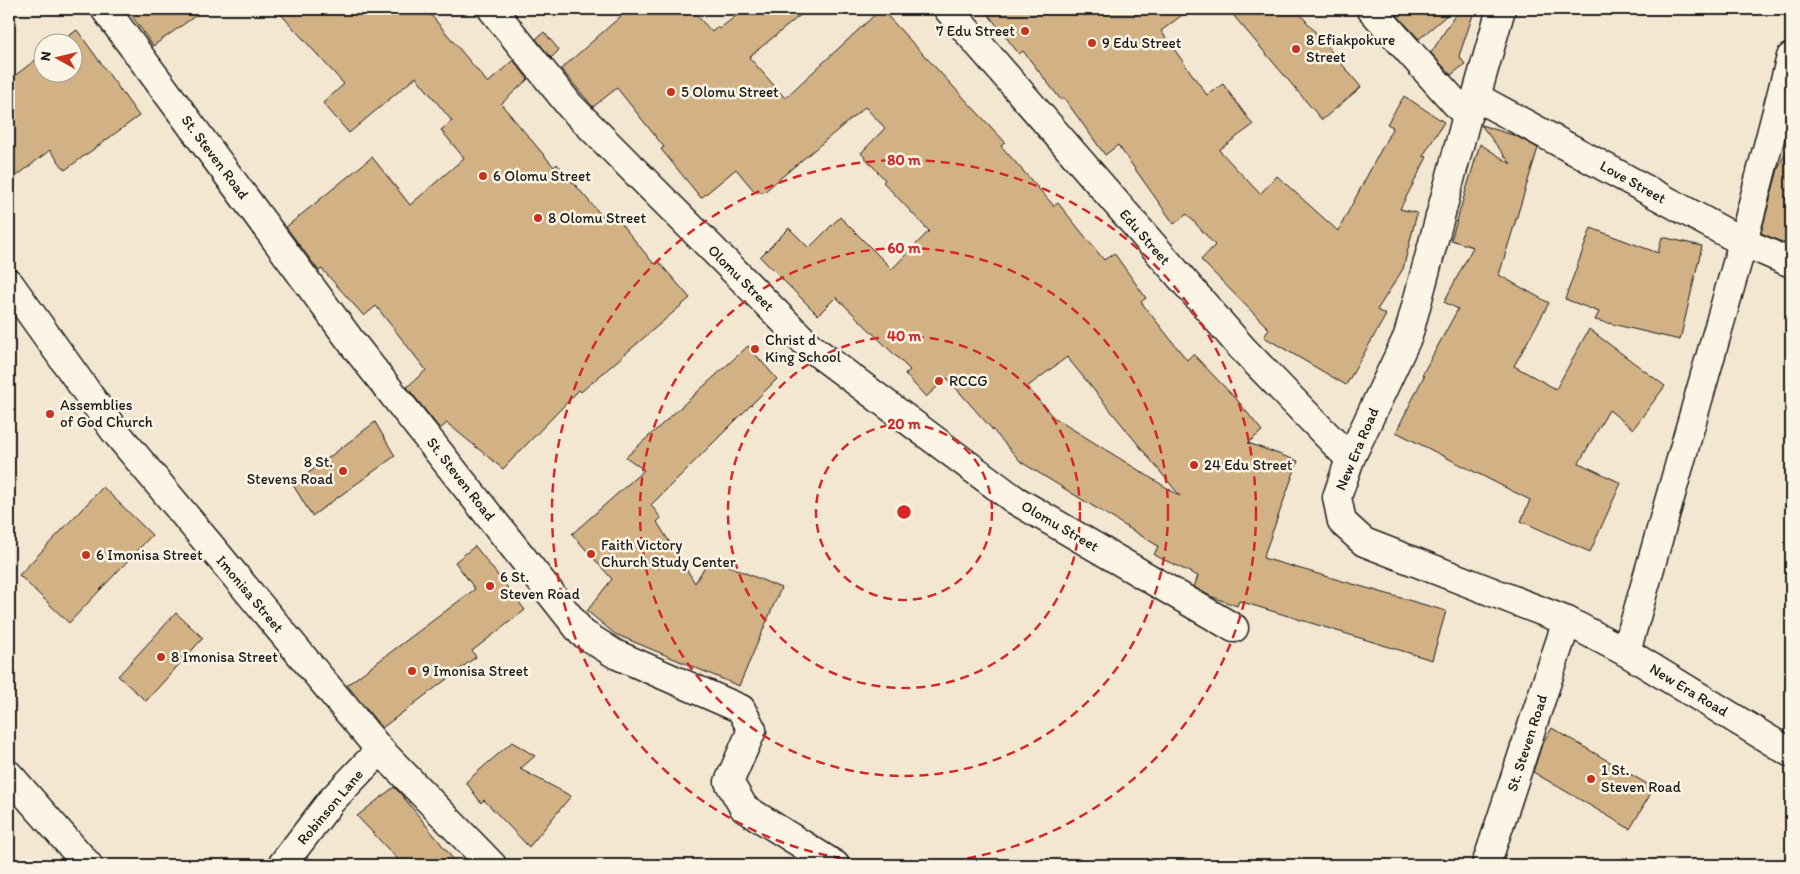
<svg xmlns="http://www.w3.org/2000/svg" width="1800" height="874" viewBox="0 0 1800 874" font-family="Itim,sans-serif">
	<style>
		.building { fill: #d2b185; stroke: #1c1c1c; fill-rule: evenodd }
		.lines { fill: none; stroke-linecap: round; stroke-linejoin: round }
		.street-casing { stroke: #1c1c1c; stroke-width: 31 }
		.street { stroke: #fcf5e5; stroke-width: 28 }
		.ring { fill: none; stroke: #d62828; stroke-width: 2.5; stroke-dasharray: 9 6 }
		.poi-dot { fill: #c8321e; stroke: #fcf5e5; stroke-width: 2 }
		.labels { text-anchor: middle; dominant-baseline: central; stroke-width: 5; stroke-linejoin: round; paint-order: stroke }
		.poi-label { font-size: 15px; fill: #1c1c1c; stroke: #fcf5e5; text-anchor: start }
		.street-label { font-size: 15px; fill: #1c1c1c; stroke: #fcf5e5 }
		.centre { fill: #d62828; stroke: #fcf5e5; stroke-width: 2.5 }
		.ring-label { font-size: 15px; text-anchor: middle; font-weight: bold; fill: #d62828; stroke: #fcf5e5; stroke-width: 5; stroke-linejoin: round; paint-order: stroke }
	</style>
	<rect width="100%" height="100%" fill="#f4e7d2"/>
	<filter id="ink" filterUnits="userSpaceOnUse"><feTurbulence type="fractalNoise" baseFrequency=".02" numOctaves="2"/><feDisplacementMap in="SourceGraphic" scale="10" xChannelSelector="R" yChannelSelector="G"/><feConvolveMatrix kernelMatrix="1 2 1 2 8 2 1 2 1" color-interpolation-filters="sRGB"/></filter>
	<g filter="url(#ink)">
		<g class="building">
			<polygon points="127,9 205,9 153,46"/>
			<polygon points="276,9 426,9 488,83 513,60 528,79 501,104 554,167 557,164 602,216 610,210 654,264 658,261 690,298 581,392 579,390 503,469 447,423 440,429 407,387 426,370 376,306 364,316 322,269 319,271 286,227 372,157 410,205 464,158 441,130 452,121 416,77 349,133 323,103 344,84"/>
			<path d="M629,9H691L712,32L717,27L719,29L745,9H808L749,57L785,98L881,9L1005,142L1001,146L1054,206L1058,203L1104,260L1114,253L1146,298L1141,302L1187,360L1193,354L1238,401L1262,431L1248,443L1298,461L1263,558L1446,611L1432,660L1239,601L1237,606L1210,596L1194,587L1198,576L1154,555L1158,546L1021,462L947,378L926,397L905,374L910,370L836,297L818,315L760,257L789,228L809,248L840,217L892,269L929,231L883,182L885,180L861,153L885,128L865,107L764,192H755L736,169L701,198L661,149L664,147L617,88L593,107L561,69ZM1067,357L1180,496L1053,417L1027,387Z"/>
			<polygon points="984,9 1190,9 1161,31 1207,95 1223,84 1253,125 1219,150 1260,194 1277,176 1338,231 1393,127 1387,124 1404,96 1444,122 1423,156 1427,157 1400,209 1417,213 1403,269 1377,310 1386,315 1346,385 1264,337 1269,329 1201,260 1215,245 1187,214 1174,224 1118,145 1105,155 1064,98 1061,100 1023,51 1019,54"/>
			<polygon points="1228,9 1296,9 1361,87 1322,120"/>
			<polygon points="1405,9 1454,9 1419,39 1397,15"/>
			<polygon points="1459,9 1475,9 1459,56 1465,64 1451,75 1431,53"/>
			<polygon points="77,30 139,116 65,170 50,150 9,182 9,80 42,55 42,72 72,72 72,42 60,42"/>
			<polygon points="544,32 559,50 551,58 536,39"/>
			<polygon points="1481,125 1516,136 1538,148 1499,275 1549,303 1514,366 1556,389 1589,329 1665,386 1633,429 1609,410 1579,463 1621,483 1590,552 1521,521 1530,500 1396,432 1424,376 1422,375 1458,309 1444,302 1473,247 1451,240 1480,144 1511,164"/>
			<polygon points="1791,140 1791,246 1761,233 1778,169"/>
			<polygon points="1591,228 1658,253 1662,237 1702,246 1680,340 1595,320 1599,312 1565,299"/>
			<polygon points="748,346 777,379 651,505 661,518 657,522 695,583 710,558 781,588 739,686 615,634 587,611 612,579 572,534 644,470 626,457"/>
			<polygon points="375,422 395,456 312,516 293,485"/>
			<polygon points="103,487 152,535 69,623 19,575"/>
			<polygon points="475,546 525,610 472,651 476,657 382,728 347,685 475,589 455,562"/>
			<polygon points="176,613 203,638 146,701 118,676"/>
			<polygon points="1552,728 1654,788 1630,829 1533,772 1542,744"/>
			<polygon points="512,742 535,756 520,769 571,796 529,847 484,800 481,803 466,782"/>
			<polygon points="394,787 401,794 458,865 403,865 357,816"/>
		</g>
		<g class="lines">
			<g class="street-casing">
				<g id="street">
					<polyline points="105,9 353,344 582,633 615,654 741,709 752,730 729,782 744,808 835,865"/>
					<polyline points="492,9 571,107 810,347 1015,500 1234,628"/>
					<polyline points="948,9 1242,348 1350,459"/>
					<polyline points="1371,9 1467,116"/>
					<polyline points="1501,9 1476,97 1467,116 1408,336 1350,459 1337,497 1342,522 1364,542 1567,621 1626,652 1791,753"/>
					<polyline points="1476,97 1743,242 1791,263"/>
					<polyline points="9,283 114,430 380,750 492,865"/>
					<polyline points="1626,652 1743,242 1791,57"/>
					<polyline points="9,775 88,865"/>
					<polyline points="282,865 331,801 380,750"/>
					<polyline points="1486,865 1567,621"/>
				</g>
			</g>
			<use href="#street" class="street"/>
		</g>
	</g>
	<g class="ring">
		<circle cx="904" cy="512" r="88"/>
		<circle cx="904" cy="512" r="176"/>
		<circle cx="904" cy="512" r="264"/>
		<circle cx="904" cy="512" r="352"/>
	</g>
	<g class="poi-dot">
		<circle cx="1025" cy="31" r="5"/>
		<circle cx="1092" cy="43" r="5"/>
		<circle cx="1296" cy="49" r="5"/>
		<circle cx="671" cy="92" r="5"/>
		<circle cx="483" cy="176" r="5"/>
		<circle cx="538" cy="218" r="5"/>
		<circle cx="755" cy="349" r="5"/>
		<circle cx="939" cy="381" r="5"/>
		<circle cx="50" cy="414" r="5"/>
		<circle cx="1194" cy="465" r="5"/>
		<circle cx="343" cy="471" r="5"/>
		<circle cx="591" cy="554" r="5"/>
		<circle cx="86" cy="555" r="5"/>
		<circle cx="490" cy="586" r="5"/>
		<circle cx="161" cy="657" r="5"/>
		<circle cx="412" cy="671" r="5"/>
		<circle cx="1591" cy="779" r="5"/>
	</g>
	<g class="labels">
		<g class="poi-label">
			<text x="1015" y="31" text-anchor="end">7 Edu Street</text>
			<text x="1306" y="40">8 Efiakpokure<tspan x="1306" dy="17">Street</tspan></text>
			<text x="1102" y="43">9 Edu Street</text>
			<text x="681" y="92">5 Olomu Street</text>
			<text x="493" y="176">6 Olomu Street</text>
			<text x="548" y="218">8 Olomu Street</text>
			<text x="765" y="340">Christ d<tspan x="765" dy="17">King School</tspan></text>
			<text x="949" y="381">RCCG</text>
			<text x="60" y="405">Assemblies<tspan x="60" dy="17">of God Church</tspan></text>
			<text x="333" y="462" text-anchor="end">8 St.<tspan x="333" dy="17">Stevens Road</tspan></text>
			<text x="1204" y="465">24 Edu Street</text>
			<text x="601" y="545">Faith Victory<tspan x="601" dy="17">Church Study Center</tspan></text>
			<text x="96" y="555">6 Imonisa Street</text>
			<text x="500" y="577">6 St.<tspan x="500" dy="17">Steven Road</tspan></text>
			<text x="171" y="657">8 Imonisa Street</text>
			<text x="422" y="671">9 Imonisa Street</text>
			<text x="1601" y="770">1 St.<tspan x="1601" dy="17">Steven Road</tspan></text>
		</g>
		<g class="street-label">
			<text transform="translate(215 157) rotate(53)">St. Steven Road</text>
			<text transform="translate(1633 182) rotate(29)">Love Street</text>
			<text transform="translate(1145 237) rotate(49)">Edu Street</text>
			<text transform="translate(741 278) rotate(45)">Olomu Street</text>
			<text transform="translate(1357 449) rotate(-67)">New Era Road</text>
			<text transform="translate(461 479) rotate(52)">St. Steven Road</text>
			<text transform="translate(1060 526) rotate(30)">Olomu Street</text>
			<text transform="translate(250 594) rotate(50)">Imonisa Street</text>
			<text transform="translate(1689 690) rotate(31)">New Era Road</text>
			<text transform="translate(1527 743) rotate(-72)">St. Steven Road</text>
			<text transform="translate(330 807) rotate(-50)">Robinson Lane</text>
		</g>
	</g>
	<circle cx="904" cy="512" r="8" class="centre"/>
	<g class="ring-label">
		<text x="904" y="165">80 m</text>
		<text x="904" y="253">60 m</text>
		<text x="904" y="341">40 m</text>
		<text x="904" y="429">20 m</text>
	</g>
	<rect width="1800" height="874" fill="none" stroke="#fcf5e5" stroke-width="30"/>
	<rect x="15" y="15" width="1770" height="844" fill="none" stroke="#1c1c1c" stroke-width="2" filter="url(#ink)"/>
	<g transform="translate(58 58) rotate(278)"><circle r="24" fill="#fcf5e5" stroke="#a29e95"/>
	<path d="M0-4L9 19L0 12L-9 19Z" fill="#c8321e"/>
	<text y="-8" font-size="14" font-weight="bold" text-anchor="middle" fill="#1c1c1c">N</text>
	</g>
</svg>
